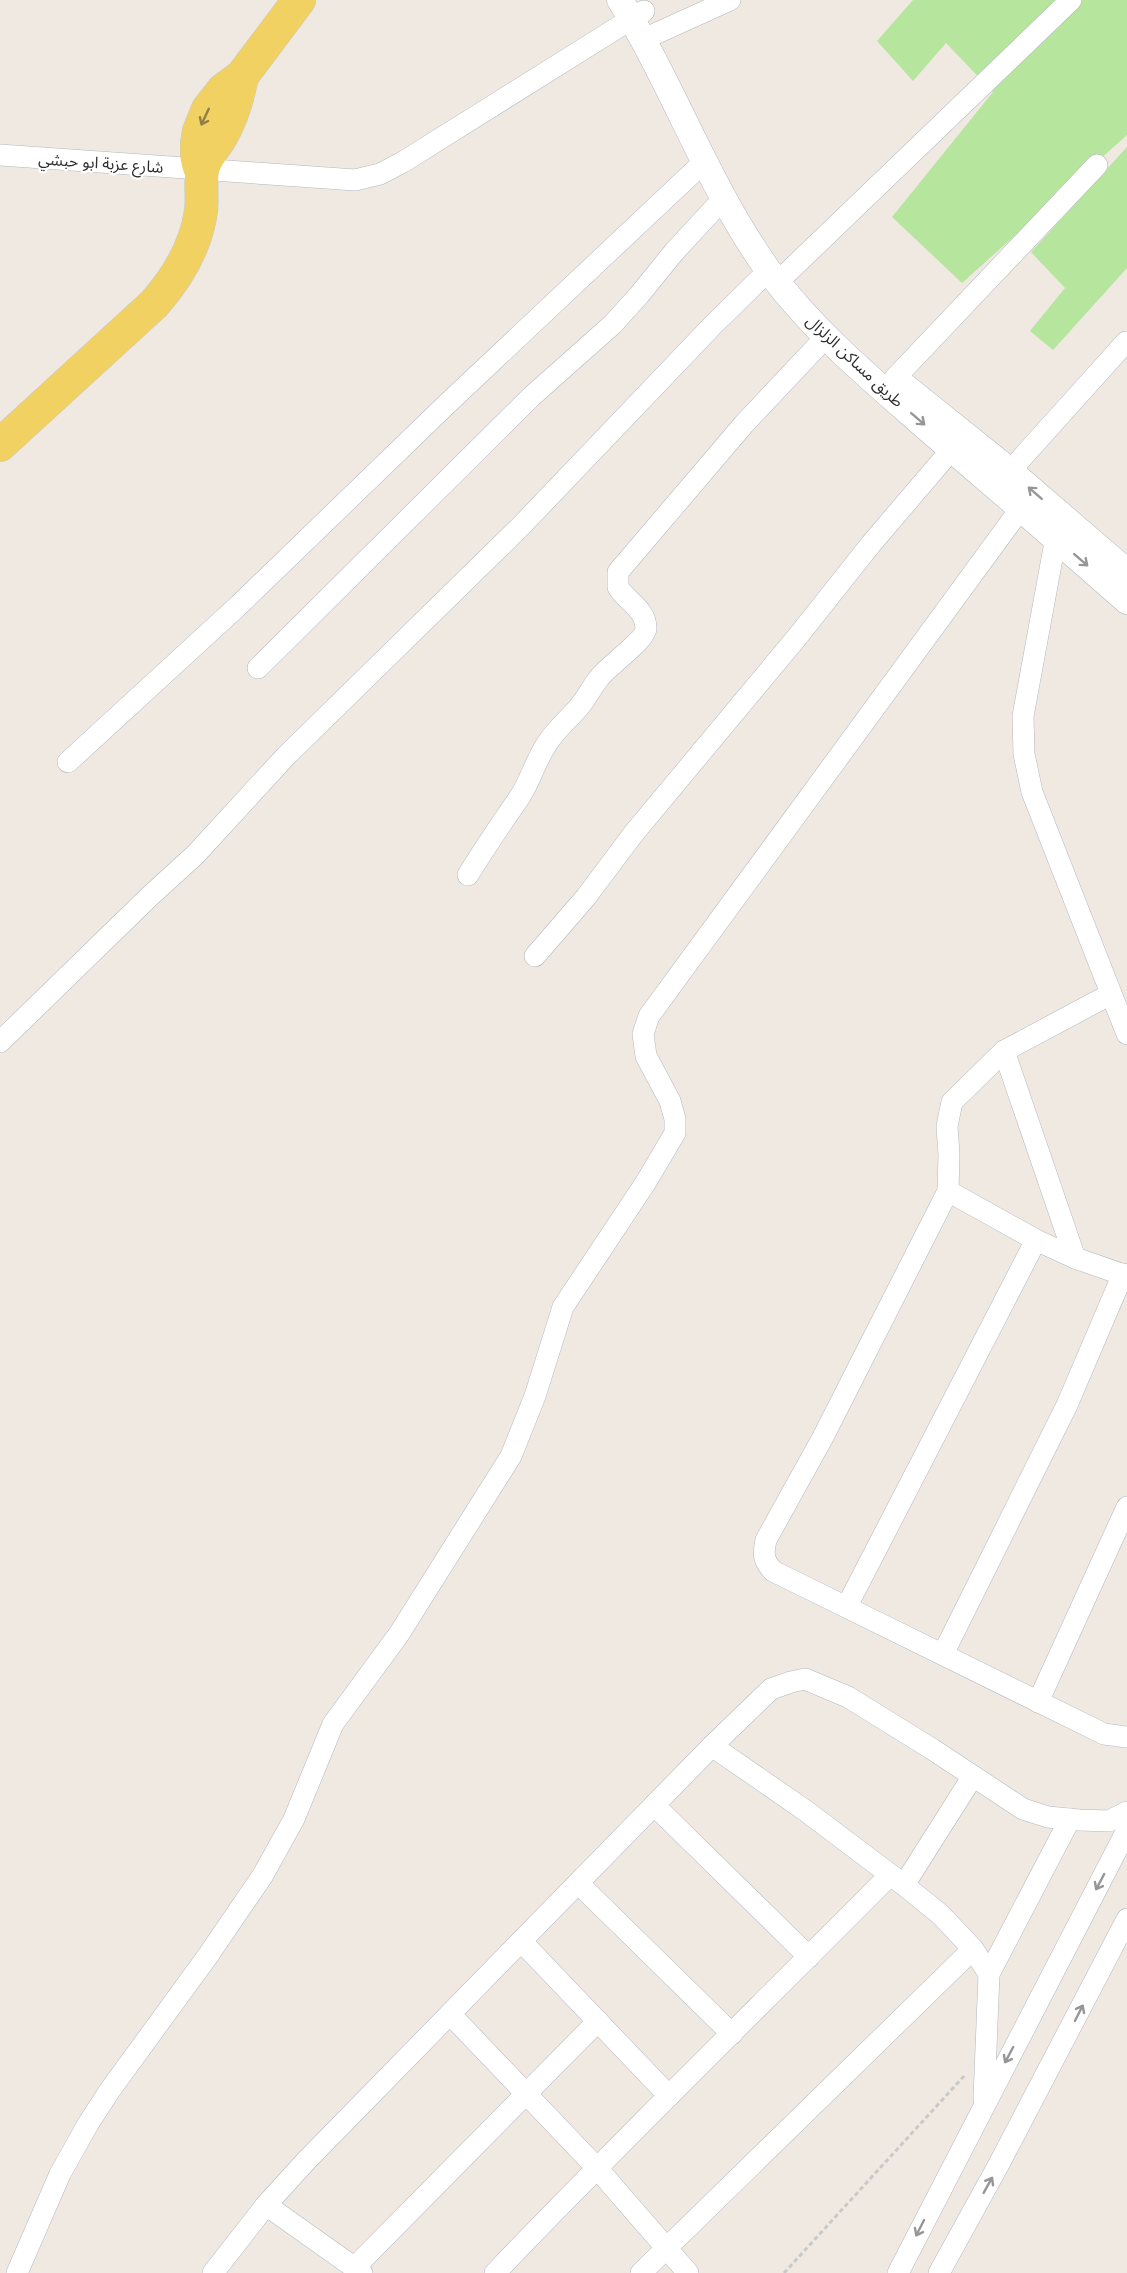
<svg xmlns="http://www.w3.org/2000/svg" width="1127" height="2273" viewBox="0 0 1127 2273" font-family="Raleway,'Noto Sans Arabic',sans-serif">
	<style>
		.grass { fill: #b6e59e }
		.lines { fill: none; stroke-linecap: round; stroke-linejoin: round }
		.minor-casing { stroke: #b4b7c1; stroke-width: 22 }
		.tertiary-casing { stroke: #b4b7c1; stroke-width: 27 }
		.primary-casing { stroke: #c9c9c9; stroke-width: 34 }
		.path { stroke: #c9c9c9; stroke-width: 3; stroke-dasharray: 4.5 3; stroke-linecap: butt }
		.minor { stroke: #fff; stroke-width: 21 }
		.tertiary { stroke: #fff; stroke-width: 26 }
		.primary { stroke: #f2d163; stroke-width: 33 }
		.oneway { stroke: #908048 }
		.oneway2 { stroke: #969696 }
		.labels { text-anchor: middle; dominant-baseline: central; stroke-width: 4.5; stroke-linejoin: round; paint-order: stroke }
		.street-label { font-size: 16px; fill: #2e2e2e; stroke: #fff }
	</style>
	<rect width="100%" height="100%" fill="#efe9e1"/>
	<g class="grass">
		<polygon points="913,0 1127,0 1127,135 962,283 892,217 993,92 946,43 913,81 877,41"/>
		<polygon points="1127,147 1127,268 1053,350 1030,331 1065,288 1031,252"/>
	</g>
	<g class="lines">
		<g class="minor-casing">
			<g id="minor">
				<polyline points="655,34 730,0"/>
				<polyline points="0,155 355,180 380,174 403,162 644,11"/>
				<polyline points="786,274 1071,0"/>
				<polyline points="895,378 1097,165"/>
				<polyline points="1010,471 1126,342"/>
				<polyline points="1058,526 1023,716 1024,754 1032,792 1127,1034"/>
				<polyline points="258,668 532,396 613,324 640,294 674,252 723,199"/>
				<polyline points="68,762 239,605 448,403 704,162"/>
				<path d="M468,875C484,849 501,824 519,798C530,782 535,762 546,745C555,730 568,720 579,707C587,698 592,686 600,677C609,665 646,640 646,628C646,609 626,601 618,587V572L744,424L825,338"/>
				<polyline points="535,956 586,897 634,833 798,636 871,544 952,449"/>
				<path d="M1111,994L1004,1051L952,1102L947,1126L949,1155L948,1191L823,1437L766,1540C763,1554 763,1560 773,1571L1104,1734L1127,1737"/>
				<polyline points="0,1042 150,896 195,855 286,756 521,526 713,325 769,270"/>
				<polyline points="1004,1051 1075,1258"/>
				<polyline points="948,1191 1036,1240 1075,1258 1127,1276"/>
				<polyline points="847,1606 1036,1240"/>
				<polyline points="943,1654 1067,1405 1123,1274"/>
				<polyline points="1038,1702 1127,1507"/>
				<polyline points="712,1746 806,1811 904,1885 941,1915 973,1949 989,1974 984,2098"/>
				<polyline points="654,1805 809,1957"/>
				<polyline points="578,1883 732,2034"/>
				<polyline points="904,1885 973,1776"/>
				<polyline points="521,1941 669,2096"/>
				<polyline points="989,1974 1070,1819"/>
				<polyline points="450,2014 596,2167 688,2273"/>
				<polyline points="266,2205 362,2273"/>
				<polyline points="354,2268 598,2021"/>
				<polyline points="17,2273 60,2174 88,2124 110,2090 207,1957 263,1875 294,1819 333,1724 399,1634 511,1456 535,1396 563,1307 646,1182 675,1133 675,1119 670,1101 646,1056 643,1034 649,1016 1021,508"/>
				<polyline points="213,2273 266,2205 306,2161 712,1746 771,1689 791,1682 805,1679 848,1697 932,1749 1023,1809 1048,1817 1079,1820 1109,1821 1127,1812"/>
				<path d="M495,2273C624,2138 758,2008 890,1875"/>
				<polyline points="641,2273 973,1949"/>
				<polyline points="898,2273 1127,1830"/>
				<polyline points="939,2273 999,2164 1127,1919"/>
			</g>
		</g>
		<g class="tertiary-casing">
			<g id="tertiary">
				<path d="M620,0C674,87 708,186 768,270C813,331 871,379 928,429C995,486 1061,543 1127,601"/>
				<polyline points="904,386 1010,471 1127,572"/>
			</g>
		</g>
		<g class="primary-casing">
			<g id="primary">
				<polyline points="199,166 197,157 197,143 199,131 208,109 223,90 242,76 299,0"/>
				<path d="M0,445L154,304C177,278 196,247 201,211C203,196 199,178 204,165C208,154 215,147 221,137C232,118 238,98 242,76"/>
			</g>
		</g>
		<polyline class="path" points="784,2273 965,2075"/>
		<use href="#minor" class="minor"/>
		<use href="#tertiary" class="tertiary"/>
		<use href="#primary" class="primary"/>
	</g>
	<defs><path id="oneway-shaft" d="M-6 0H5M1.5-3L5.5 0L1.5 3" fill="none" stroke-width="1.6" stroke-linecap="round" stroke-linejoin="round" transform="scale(1.5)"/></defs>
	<use class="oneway" href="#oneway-shaft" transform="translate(205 117) rotate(115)"/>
	<g class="oneway2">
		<use href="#oneway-shaft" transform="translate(918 419) rotate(41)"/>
		<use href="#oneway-shaft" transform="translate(1035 493) rotate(-139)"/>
		<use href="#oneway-shaft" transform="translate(1081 560) rotate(41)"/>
		<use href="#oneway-shaft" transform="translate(1100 1882) rotate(118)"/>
		<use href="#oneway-shaft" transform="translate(1079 2013) rotate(-63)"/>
		<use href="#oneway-shaft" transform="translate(1009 2055) rotate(118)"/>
		<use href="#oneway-shaft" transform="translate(988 2185) rotate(-61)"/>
		<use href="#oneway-shaft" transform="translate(920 2228) rotate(117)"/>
	</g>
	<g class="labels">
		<g class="street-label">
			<text transform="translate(101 163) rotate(4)">شارع عزبة ابو حبشي</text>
			<text transform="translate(855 361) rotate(43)">طريق مساكن الزلزال</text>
		</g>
	</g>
</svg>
